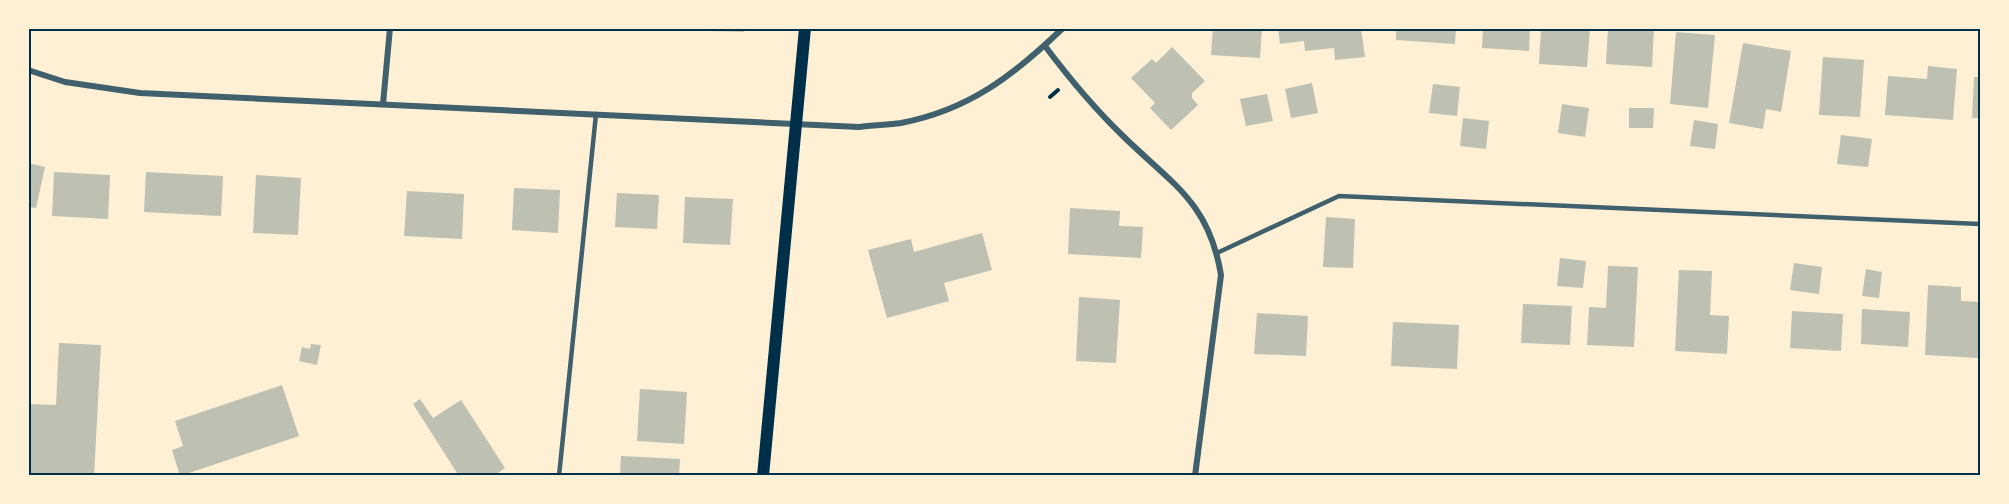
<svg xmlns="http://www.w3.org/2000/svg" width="2009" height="504" viewBox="0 0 2009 504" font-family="'Source Sans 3',sans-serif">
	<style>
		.building { fill: #bec0b2 }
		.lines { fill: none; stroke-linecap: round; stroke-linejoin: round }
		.path { stroke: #003049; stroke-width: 4 }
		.service { stroke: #3f606c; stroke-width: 4.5 }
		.minor { stroke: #3f606c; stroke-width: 6 }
		.secondary { stroke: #003049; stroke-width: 12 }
		.neatline { fill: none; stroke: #003049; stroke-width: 2 }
	</style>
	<rect width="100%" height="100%" fill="#fdf0d5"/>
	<g class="building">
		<polygon points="709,28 744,28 744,32 709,31"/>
		<polygon points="1213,28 1262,28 1260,58 1211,55"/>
		<polygon points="1278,28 1361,28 1365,57 1335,60 1334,48 1305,51 1304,41 1280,44"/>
		<polygon points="1396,28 1456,28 1455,44 1396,40"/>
		<polygon points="1483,28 1530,28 1529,51 1482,48"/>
		<polygon points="1541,28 1590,28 1587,67 1539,64"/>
		<polygon points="1608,28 1654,28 1652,67 1606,64"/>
		<polygon points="1676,32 1715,35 1708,108 1670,104"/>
		<polygon points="1743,43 1791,51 1781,112 1766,109 1763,129 1729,123"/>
		<polygon points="1172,47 1205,81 1192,93 1192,98 1198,105 1171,130 1150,108 1155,103 1131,78 1152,59 1156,63"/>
		<polygon points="1823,57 1864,60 1860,117 1819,115"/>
		<polygon points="1928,66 1957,69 1953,120 1885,115 1888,76 1927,79"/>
		<polygon points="1974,77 1980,77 1980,118 1972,118"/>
		<polygon points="1312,83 1318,113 1291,118 1285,89"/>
		<polygon points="1433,84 1460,87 1457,116 1429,113"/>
		<polygon points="1267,94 1273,121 1246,126 1240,99"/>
		<polygon points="1562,104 1589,108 1585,137 1558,133"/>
		<polygon points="1629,108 1654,108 1653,128 1629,128"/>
		<polygon points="1463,118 1489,121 1486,149 1460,146"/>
		<polygon points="1694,120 1718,124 1715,149 1690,146"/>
		<polygon points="1841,135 1872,139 1868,167 1837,164"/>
		<polygon points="28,163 45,167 36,208 28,207"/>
		<polygon points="54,172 110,175 108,219 52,216"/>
		<polygon points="146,172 223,176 221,216 144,212"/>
		<polygon points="256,175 301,178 298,235 253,233"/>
		<polygon points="514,188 560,190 558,233 512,230"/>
		<polygon points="407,191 464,194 462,239 404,236"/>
		<polygon points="617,193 659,195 657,229 615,227"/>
		<polygon points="685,197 733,199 730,245 683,243"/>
		<polygon points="1070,208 1120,211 1119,226 1143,227 1141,258 1068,254"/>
		<polygon points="1326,217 1355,219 1353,268 1323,267"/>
		<polygon points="982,233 992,270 944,283 949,301 887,318 868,250 911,239 914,252"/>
		<polygon points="1560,258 1586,261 1583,288 1557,286"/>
		<polygon points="1794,263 1822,267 1819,294 1790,290"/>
		<polygon points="1608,266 1638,267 1634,347 1587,345 1589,307 1606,308"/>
		<polygon points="1866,269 1882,272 1879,298 1862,296"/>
		<polygon points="1679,270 1712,271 1710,315 1729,316 1727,354 1675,351"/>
		<polygon points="1928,285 1961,287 1961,301 1980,302 1978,358 1925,355"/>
		<polygon points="1079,297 1120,300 1116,363 1076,361"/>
		<polygon points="1523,304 1572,306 1570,345 1521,343"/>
		<polygon points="1862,309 1910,312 1908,347 1861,344"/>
		<polygon points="1792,311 1843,314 1841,351 1790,348"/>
		<polygon points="1257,313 1308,316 1306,356 1254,354"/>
		<polygon points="1393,322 1459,325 1457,369 1391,366"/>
		<polygon points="59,343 101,345 94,476 28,476 28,404 56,405"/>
		<polygon points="311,344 321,345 317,365 299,361 302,347 310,349"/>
		<polygon points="282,385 299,436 180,476 172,450 183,446 175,421"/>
		<polygon points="640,389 687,392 684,444 637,441"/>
		<polygon points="420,399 433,418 461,400 505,468 494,476 459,476 413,404"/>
		<polygon points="621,456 680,459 679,476 620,476"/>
	</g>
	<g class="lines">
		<polyline class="path" points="1050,97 1058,90"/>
		<g class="service">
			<polyline points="1217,253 1339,196 1980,224"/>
			<polyline points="559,476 596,114"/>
		</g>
		<g class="minor">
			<path d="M1045,46C1069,78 1094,108 1123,136C1172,184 1209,202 1221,275L1195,476"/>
			<path d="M28,70L65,82L140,93L859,127C873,125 887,125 901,123C969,110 1014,75 1063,28"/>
			<polyline points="383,104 390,28"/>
		</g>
		<polyline class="secondary" points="763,476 805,28"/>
	</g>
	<rect width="2009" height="504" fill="none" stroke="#fdf0d5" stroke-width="60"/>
	<rect x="30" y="30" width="1949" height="444" class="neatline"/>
</svg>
